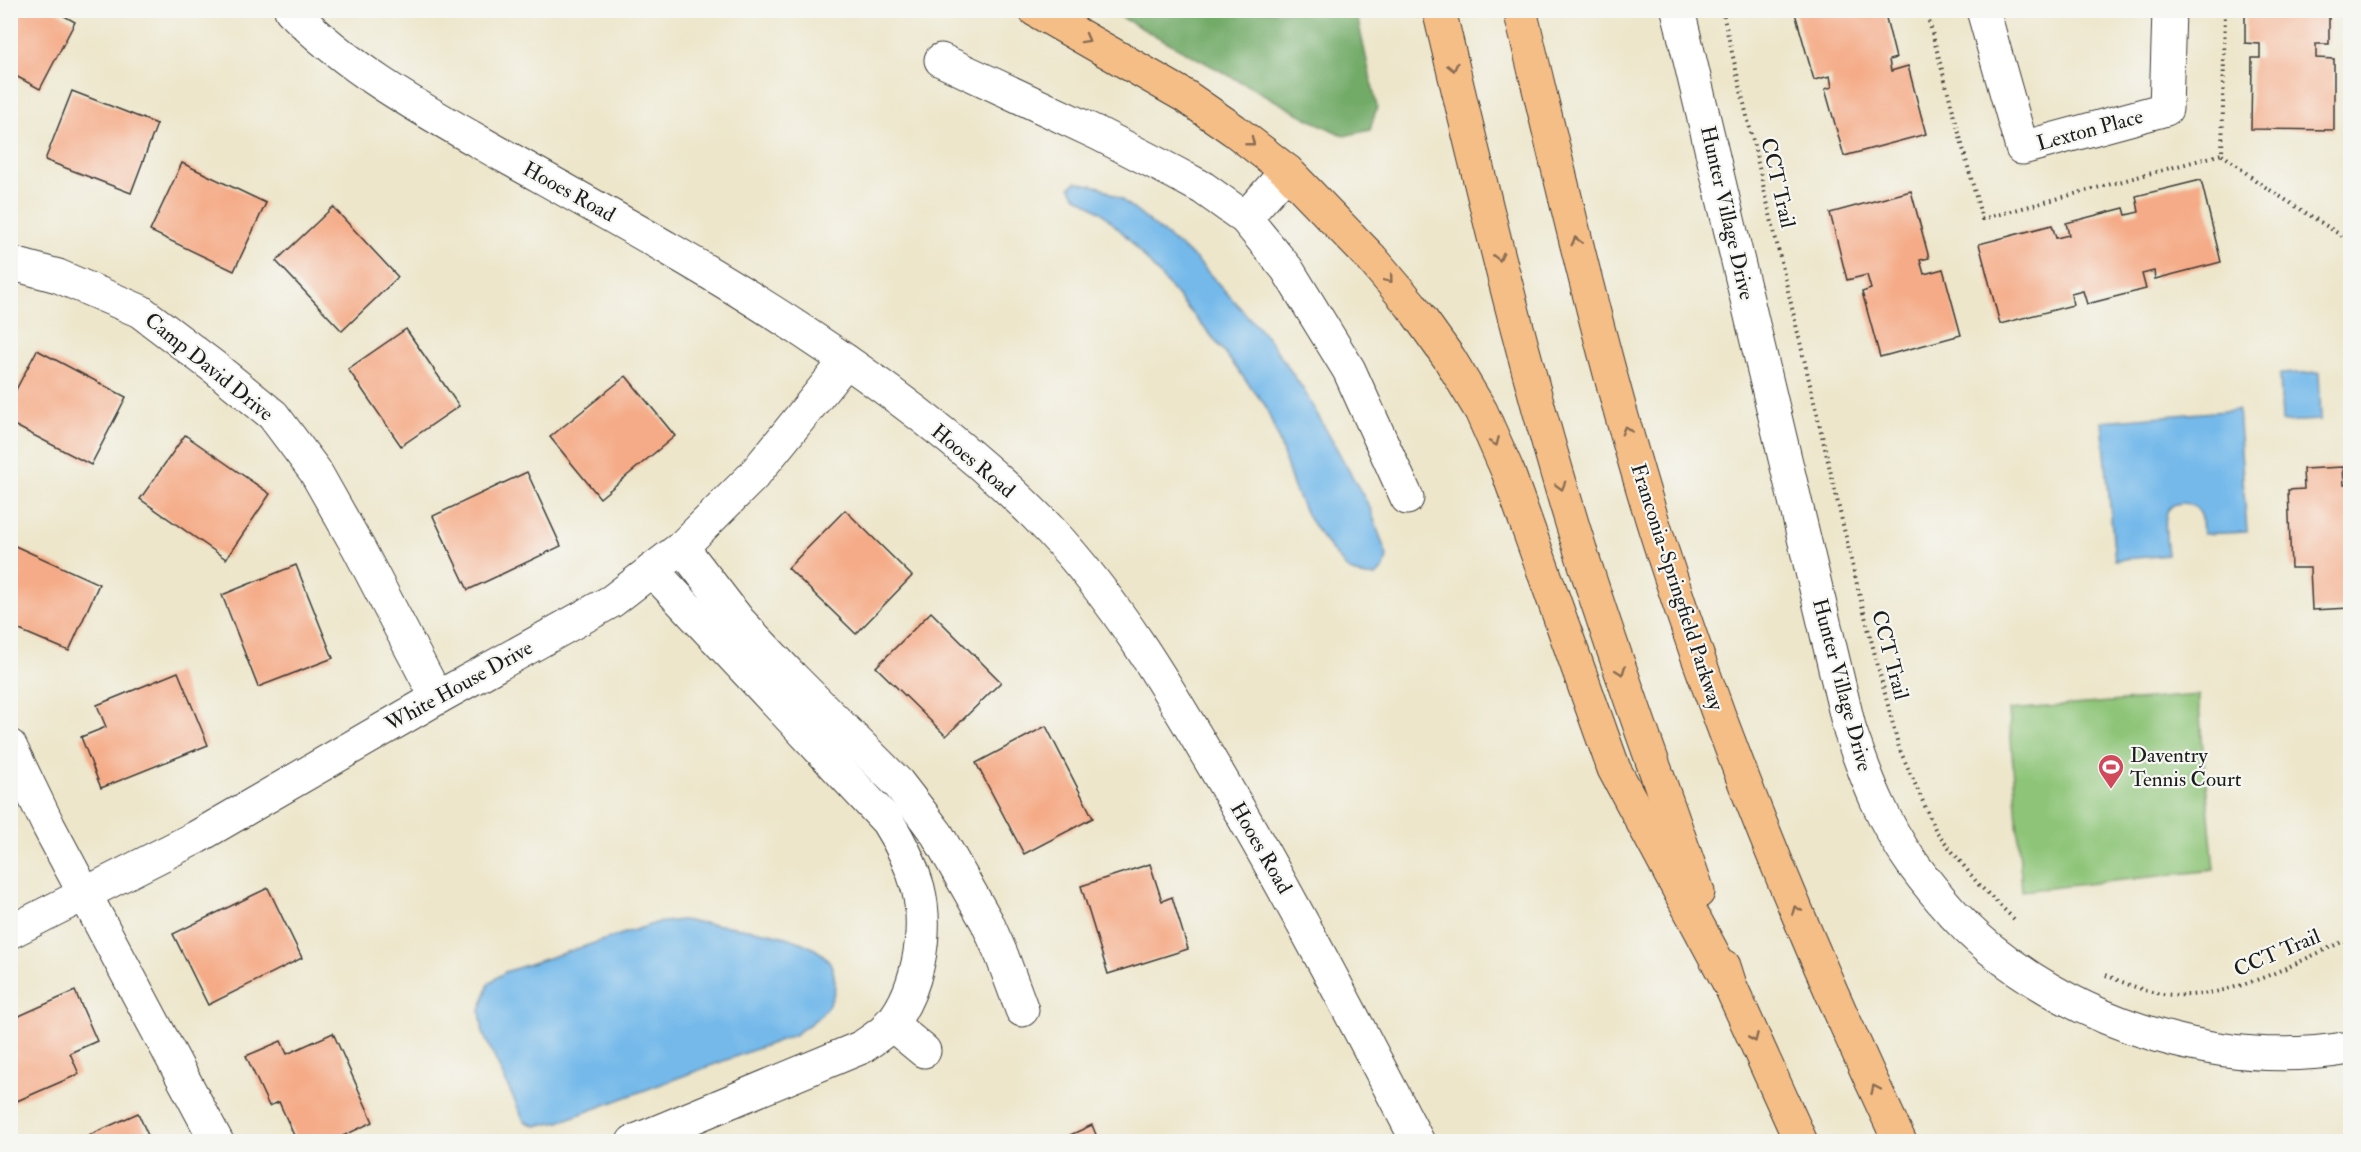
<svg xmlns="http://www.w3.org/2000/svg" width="2361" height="1152" viewBox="0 0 2361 1152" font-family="'IM FELL Double Pica',serif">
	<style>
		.green { fill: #8dc477; stroke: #54704a; stroke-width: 1.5 }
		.forest { fill: #72aa68; stroke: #476342; stroke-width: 1.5 }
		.water { fill: #74b9ea; stroke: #486a83; stroke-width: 1.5 }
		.building { fill: #f5ab87 }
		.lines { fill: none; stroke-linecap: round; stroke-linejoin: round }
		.minor-casing { stroke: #3b3a36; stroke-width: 35 }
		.major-casing { stroke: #3b3a36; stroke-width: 35 }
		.path { stroke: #3b3a36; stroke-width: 4; stroke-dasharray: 1.5 4.5; stroke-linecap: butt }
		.minor { stroke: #fff; stroke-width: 33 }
		.major { stroke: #f6be87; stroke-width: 33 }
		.oneway { stroke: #896d52 }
		.labels { text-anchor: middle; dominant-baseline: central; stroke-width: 4.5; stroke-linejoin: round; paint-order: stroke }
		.street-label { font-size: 21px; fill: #1c1c1c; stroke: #f6f6f2 }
		.poi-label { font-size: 21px; fill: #1c1c1c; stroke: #f6f6f2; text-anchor: start }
	</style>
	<rect width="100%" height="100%" fill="#f6f6f2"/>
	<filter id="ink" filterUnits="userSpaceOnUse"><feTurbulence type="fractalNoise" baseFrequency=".0167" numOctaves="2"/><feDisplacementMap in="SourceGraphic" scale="12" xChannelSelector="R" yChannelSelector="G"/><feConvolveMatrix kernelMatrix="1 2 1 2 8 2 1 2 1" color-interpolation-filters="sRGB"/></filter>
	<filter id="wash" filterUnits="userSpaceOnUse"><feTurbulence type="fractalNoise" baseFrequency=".008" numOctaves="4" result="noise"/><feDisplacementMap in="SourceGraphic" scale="24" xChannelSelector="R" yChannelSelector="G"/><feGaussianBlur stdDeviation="1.35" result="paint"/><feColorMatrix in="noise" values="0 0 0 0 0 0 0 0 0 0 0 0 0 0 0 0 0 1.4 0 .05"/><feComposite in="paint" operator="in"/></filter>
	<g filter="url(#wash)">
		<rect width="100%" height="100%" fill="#ede6cb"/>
		<polygon class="green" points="2198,695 2214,870 2022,891 2009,710"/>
		<polygon class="forest" points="1110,11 1356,11 1377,107 1370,130 1344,136 1307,118"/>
		<g class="water">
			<polygon points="1076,182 1101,187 1122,200 1196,259 1271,342 1303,389 1370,508 1387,556 1384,568 1376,576 1362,576 1348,570 1323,539 1306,514 1294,488 1277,435 1265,405 1213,338 1127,237 1101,212 1075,195 1070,187"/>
			<polygon points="2319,372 2321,420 2282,422 2280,374"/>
			<path d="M2238,410L2247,532L2203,534C2202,528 2203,520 2201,515C2195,502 2174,498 2167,512C2163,520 2167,545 2168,555L2115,560L2102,421Z"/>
			<path d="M681,920C720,926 805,930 829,961C834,968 834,976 835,983C836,1008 811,1024 794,1035L559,1122L535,1126L524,1121L483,1033L480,1011L489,983L505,972L656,923Z"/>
		</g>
		<g id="blocks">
			<g class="building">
				<polygon points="10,10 54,10 75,22 40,89 10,73"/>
				<polygon points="1803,10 1884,10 1896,58 1889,60 1891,71 1908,66 1926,134 1844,156 1825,89 1832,87 1830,76 1814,80 1795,13"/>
				<polygon points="2245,10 2329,10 2329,44 2316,44 2316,58 2334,59 2334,130 2251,129 2252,58 2260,58 2260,44 2245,43"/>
				<polygon points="72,91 157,124 131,193 45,160"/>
				<polygon points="182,163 266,203 234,271 150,231"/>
				<polygon points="2201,180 2221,262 2155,279 2154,271 2142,274 2146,289 2087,304 2083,291 2071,294 2073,305 2000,324 1979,244 2052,225 2056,238 2069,235 2066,223 2124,208 2126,215 2139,212 2136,196"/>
				<polygon points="1911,191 1929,258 1920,260 1924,274 1943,269 1961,335 1880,357 1862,292 1871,289 1867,275 1847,280 1830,213"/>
				<polygon points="333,207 398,277 342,331 276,261"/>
				<polygon points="406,329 459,406 401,446 348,369"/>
				<polygon points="37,350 126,397 91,465 10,423 10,401"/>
				<polygon points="626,376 675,436 600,498 550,437"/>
				<polygon points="185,435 270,494 226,559 140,499"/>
				<polygon points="2343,467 2344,485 2350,485 2350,608 2312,610 2310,568 2291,568 2288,490 2304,489 2303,469"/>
				<polygon points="527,472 561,546 468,590 433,516"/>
				<polygon points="845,510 912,576 856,634 788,568"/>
				<polygon points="13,545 99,584 69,651 10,626 10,551"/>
				<polygon points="296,565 333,658 258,687 222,595"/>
				<polygon points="931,612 1001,682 946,736 876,667"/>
				<polygon points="178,672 208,745 101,788 81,737 106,727 97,705"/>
				<polygon points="1046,726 1093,818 1024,854 976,763"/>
				<polygon points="1150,864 1162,901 1172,897 1188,949 1108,974 1081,886"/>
				<polygon points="268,888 302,958 208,1005 173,934"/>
				<polygon points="75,991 97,1041 70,1053 79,1074 10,1104 10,1020"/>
				<polygon points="333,1033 373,1122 330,1142 297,1142 279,1102 269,1106 246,1056 281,1041 287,1054"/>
				<polygon points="138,1113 151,1142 74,1142"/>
				<polygon points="1092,1125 1099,1142 1055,1142"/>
			</g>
		</g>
	</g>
	<g filter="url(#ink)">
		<use href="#blocks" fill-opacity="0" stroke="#3b3a36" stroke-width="1.5"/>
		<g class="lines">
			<g class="minor-casing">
				<g id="minor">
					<path d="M291,10C352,73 432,115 508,158C606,213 705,267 799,329C887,387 976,453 1049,529C1115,599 1165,683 1213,765C1286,888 1352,1015 1418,1142"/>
					<path d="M1678,10L1850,731C1866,777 1883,823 1912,863C1934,893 1959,923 1988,947C2087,1027 2223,1070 2350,1048"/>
					<polyline points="1983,10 2022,148 2166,109 2169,10"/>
					<polyline points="941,60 1099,134 1175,173 1203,188 1245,218 1287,269 1349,370 1407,498"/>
					<polyline points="1245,218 1287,171"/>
					<polyline points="10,263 58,276 140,311 214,367 273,415 315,471 358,547 437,698"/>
					<polyline points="682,547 739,621 792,677 898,783 922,814 937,834 987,922 1002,956 1022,1010"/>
					<polyline points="10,746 49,827 217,1142"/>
					<polyline points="10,932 197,837 437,698 612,601 682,547 753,476 846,361"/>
					<polyline points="890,1023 924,1051"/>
					<path d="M633,1142L862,1047C869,1042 877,1037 884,1031C918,998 929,932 918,888C911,863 901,843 887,821L652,570"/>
				</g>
			</g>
			<g class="major-casing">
				<g id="major">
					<polyline points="1035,10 1185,96 1234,130 1287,171 1372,259 1411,305 1449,358 1481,411 1508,472 1614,769 1730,985"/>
					<path d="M1439,10C1480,181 1520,352 1571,520C1609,646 1656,768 1698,892"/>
					<path d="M1520,10C1564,192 1605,373 1662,551C1727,753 1809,950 1900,1142"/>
					<polyline points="1724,966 1730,985 1801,1142"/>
				</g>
			</g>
			<g class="path">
				<polyline points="1722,10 1859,593 1899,748 1936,831 1979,885 2016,921"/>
				<polyline points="1926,10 1982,219 2222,154 2225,10"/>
				<polyline points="2222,154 2259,183 2350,241"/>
				<path d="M2106,975C2124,983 2145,992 2163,994C2227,1002 2286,967 2342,942L2350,944"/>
			</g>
			<use href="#minor" class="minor"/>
			<use href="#major" class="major"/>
		</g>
		<defs><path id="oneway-chevron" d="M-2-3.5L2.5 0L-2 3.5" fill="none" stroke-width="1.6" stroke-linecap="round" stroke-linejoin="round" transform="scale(1.5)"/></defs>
		<g class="oneway">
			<use href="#oneway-chevron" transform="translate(1086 39) rotate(29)"/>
			<use href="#oneway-chevron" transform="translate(1453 67) rotate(77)"/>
			<use href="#oneway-chevron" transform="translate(1251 142) rotate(38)"/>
			<use href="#oneway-chevron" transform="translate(1576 241) rotate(-104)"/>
			<use href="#oneway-chevron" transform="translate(1499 257) rotate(76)"/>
			<use href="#oneway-chevron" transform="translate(1389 279) rotate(50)"/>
			<use href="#oneway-chevron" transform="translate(1626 430) rotate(-106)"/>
			<use href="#oneway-chevron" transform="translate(1495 442) rotate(67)"/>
			<use href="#oneway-chevron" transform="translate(1561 486) rotate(74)"/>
			<use href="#oneway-chevron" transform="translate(1621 671) rotate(70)"/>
			<use href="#oneway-chevron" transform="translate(1796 910) rotate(-112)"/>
			<use href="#oneway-chevron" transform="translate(1754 1038) rotate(66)"/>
			<use href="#oneway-chevron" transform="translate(1875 1089) rotate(-115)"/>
		</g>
	</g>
	<defs>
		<g id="stadium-pin" transform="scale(1.35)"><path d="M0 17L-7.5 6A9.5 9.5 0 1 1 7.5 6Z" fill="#d1495b" stroke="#f6f6f2"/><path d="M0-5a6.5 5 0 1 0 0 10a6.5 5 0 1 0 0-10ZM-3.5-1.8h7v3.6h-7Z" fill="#fff"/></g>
	</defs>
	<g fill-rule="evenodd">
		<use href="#stadium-pin" x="2111" y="767"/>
	</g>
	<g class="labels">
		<g class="street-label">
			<text transform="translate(2090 130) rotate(-15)">Lexton Place</text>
			<text transform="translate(1778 183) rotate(77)">CCT Trail</text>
			<text transform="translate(569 192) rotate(29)">Hooes Road</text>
			<text transform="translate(1727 213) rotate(77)">Hunter Village Drive</text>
			<text transform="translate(209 367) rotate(39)">Camp David Drive</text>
			<text transform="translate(973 461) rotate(40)">Hooes Road</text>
			<text transform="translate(1677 587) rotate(72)">Franconia-Springfield Parkway</text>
			<text transform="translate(1890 655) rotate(75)">CCT Trail</text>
			<text transform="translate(1842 685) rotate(75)">Hunter Village Drive</text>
			<text transform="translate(459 686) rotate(-29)">White House Drive</text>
			<text transform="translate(1261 848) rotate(60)">Hooes Road</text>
			<text transform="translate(2277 953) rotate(-23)">CCT Trail</text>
		</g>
		<g class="poi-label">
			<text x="2130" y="755">Daventry<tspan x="2130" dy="24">Tennis Court</tspan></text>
		</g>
	</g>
	<rect width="2361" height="1152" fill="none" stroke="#f6f6f2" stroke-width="36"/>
</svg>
